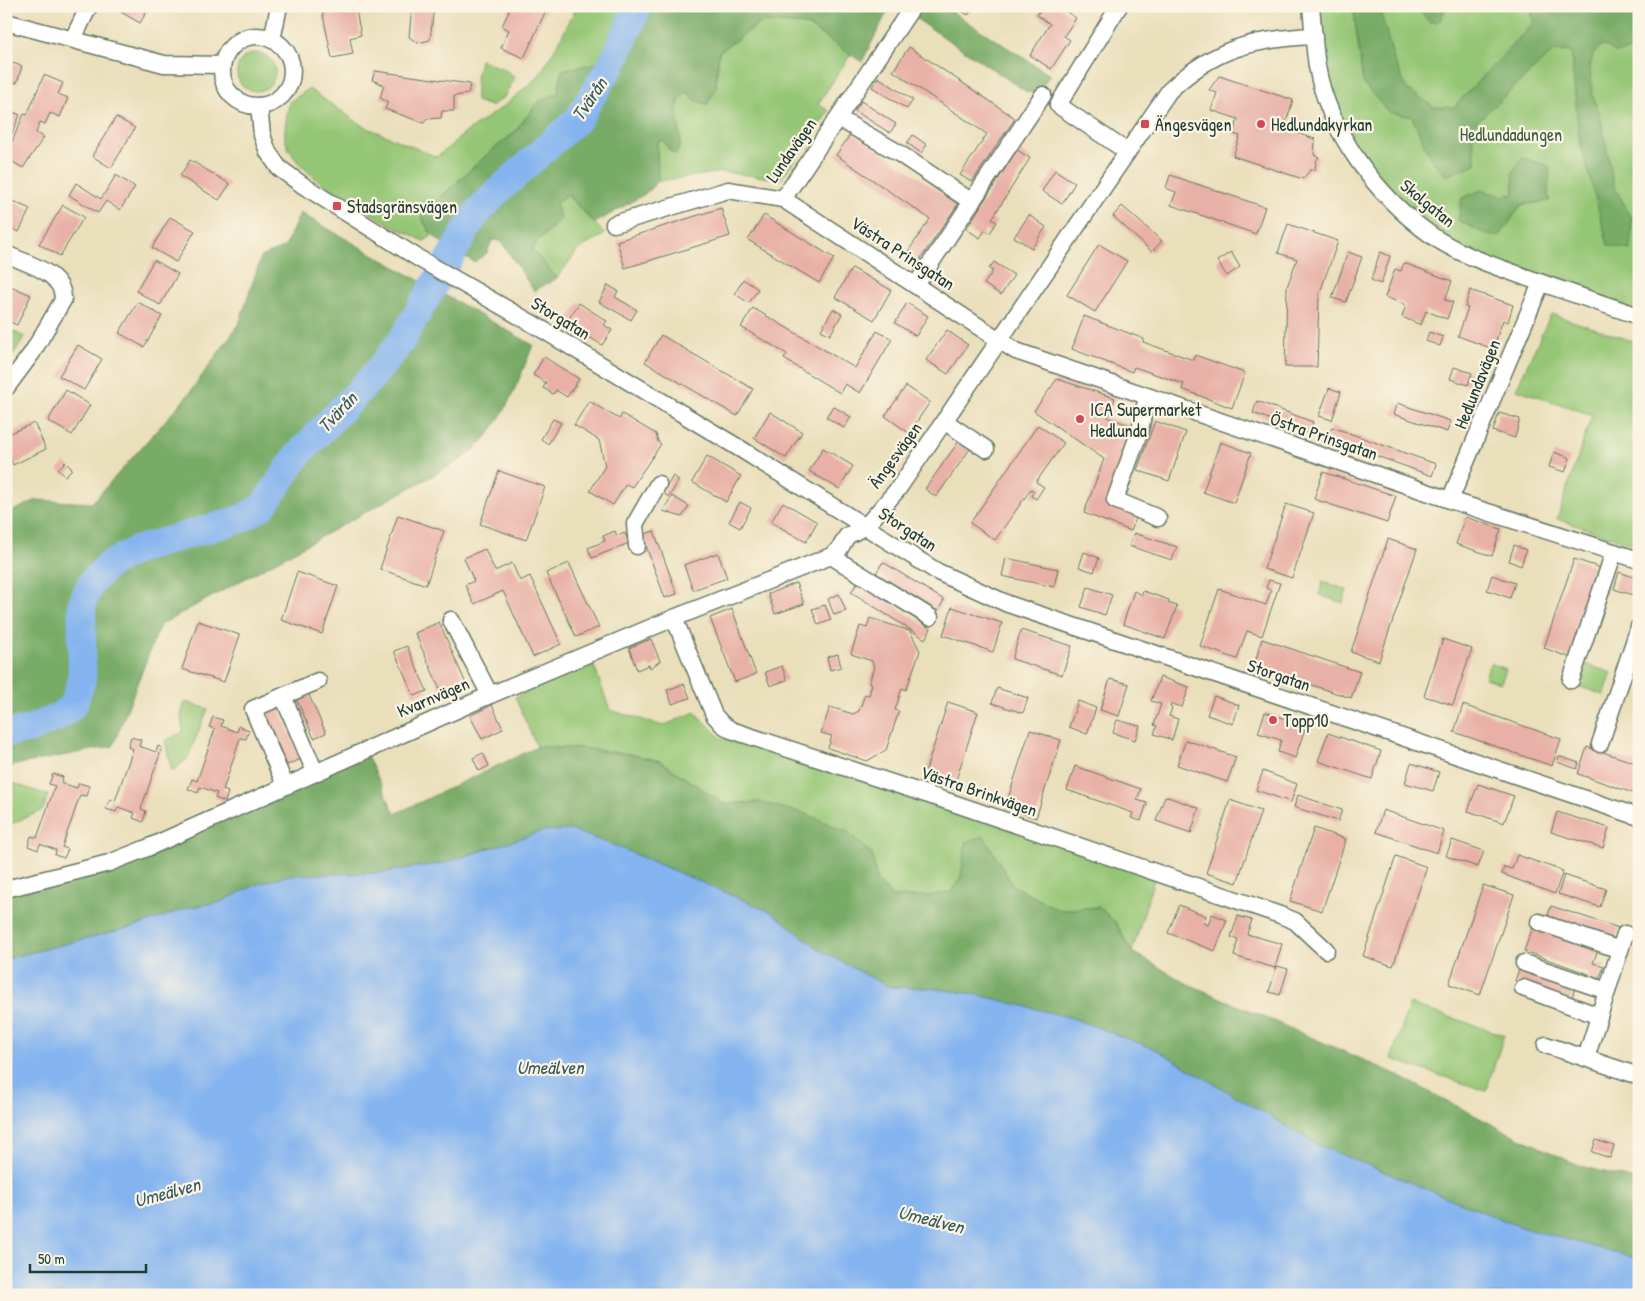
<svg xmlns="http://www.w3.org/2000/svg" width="1645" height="1301" viewBox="0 0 1645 1301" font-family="'Patrick Hand',sans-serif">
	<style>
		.green { fill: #95c675; stroke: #5a8254 }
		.forest { fill: #78ab66; stroke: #4c744d }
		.water { fill: #84b4ef; stroke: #527892 }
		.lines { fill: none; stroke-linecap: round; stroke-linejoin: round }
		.river { stroke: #84b4ef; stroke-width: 28 }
		.building { fill: #e8b0a6 }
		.minor-casing { stroke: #667663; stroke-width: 19 }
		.minor { stroke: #fff; stroke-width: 16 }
		.poi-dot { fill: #d1495b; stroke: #fcf5e5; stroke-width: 2 }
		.labels { text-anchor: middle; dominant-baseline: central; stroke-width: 4.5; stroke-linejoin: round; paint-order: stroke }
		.poi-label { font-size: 18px; fill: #1f3d34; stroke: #fcf5e5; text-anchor: start }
		.park-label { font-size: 18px; fill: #3c5f44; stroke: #fcf5e5 }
		.street-label { font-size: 18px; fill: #1f3d34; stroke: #fcf5e5 }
		.water-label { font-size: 19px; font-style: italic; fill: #385b63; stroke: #fcf5e5 }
	</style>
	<rect width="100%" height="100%" fill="#fcf5e5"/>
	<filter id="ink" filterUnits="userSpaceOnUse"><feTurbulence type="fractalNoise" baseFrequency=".02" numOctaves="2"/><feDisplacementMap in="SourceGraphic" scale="10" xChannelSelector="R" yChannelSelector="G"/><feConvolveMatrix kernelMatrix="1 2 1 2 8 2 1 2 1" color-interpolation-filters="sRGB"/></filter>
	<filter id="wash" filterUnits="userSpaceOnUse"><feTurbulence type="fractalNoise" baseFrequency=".0096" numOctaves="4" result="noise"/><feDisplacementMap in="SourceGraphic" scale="20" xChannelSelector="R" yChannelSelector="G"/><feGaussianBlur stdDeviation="1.12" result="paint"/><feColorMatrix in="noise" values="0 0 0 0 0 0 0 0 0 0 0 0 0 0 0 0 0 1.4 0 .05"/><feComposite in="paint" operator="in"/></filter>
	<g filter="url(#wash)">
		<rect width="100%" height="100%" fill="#eadfbb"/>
		<g class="green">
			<path d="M577,6H635C637,28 637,52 621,68L597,63L559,93L538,102L514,133L490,152L433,204L420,210L424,223L432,236L424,241C390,224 289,177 285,137C284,126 288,113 289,102L309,89L363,126L437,157L465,133L504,106L538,77L559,42Z"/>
			<polygon points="1311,6 1639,6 1639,316 1481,261 1403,212 1332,113"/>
			<path d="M761,22L807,25L851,54L818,104L829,111L781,179L722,172L658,181L657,142L663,140L670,151L681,145C676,132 672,98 687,92L696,101L716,90L719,52Z"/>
			<circle cx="256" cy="72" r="19"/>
			<polygon points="480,60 504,69 515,77 504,97 491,106 476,101 476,79"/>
			<polygon points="566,194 605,234 578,250 557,278 531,250 540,238 552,229 556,203"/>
			<polygon points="1551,314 1639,343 1639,546 1557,519 1592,415 1516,389"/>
			<polygon points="6,328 25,337 6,365"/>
			<polygon points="1323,582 1347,590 1343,603 1319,595"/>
			<polygon points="593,663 610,710 663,726 695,712 721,738 799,759 1155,876 1132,952 1116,923 1099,907 1059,910 1013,886 984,836 967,842 961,877 951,892 929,896 893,897 877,882 872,854 759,802 724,804 660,761 629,754 580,748 537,747 515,697"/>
			<polygon points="1490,663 1506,669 1501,683 1485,678"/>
			<polygon points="1582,663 1612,673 1604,695 1574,685"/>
			<polygon points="185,702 208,709 187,759 172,772 165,741 183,732 181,714"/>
			<polygon points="6,781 48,795 43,810 6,826"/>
			<polygon points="1410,1004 1504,1035 1486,1091 1391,1059"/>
		</g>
		<g class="forest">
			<path d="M635,6H890L862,62L807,25L762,22L719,52L716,74V90L707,104L696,101L688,92C664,100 690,143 675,154L670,151L663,140L657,142L658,181L645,194L595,223L567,194L556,203L561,219L540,238L532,250L557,278L534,291L501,241L492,240L487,253L474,262C448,246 429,241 420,210L433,204L490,152L514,133L538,102L558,93L562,70L597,63L621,68C637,52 637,28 635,6Z"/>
			<polygon points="918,6 943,6 1050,75 1037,93 1027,92 912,16"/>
			<polygon points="1353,6 1379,6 1394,60 1407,89 1434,107 1454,107 1534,22 1530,6 1639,6 1639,48 1616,53 1608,47 1600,46 1593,55 1590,67 1592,94 1600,114 1614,186 1632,219 1630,250 1608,245 1579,137 1571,52 1554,51 1471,127 1476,164 1446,176 1430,157 1412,117 1388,112 1363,83"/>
			<polygon points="1420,6 1445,6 1442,18 1437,22 1429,22 1423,14"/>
			<path d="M1522,158L1549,166C1552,178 1545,189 1550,201L1521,205L1500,236L1485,234L1458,220L1462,198L1482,190L1502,196L1514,194L1513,172Z"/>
			<path d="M300,213L533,345C519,380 503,423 475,449C466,458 451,465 439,472L160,625L113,746L15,765L6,769V514L37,500L92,503L188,395L239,324L261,257L285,247Z"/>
			<polygon points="537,747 580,748 629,754 660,761 724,804 759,802 807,814 849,833 872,854 877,882 893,897 929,896 951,892 961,877 966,842 984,836 1013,886 1059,910 1099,907 1116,923 1132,952 1186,983 1391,1072 1505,1131 1578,1165 1639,1181 1639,1259 1523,1228 1320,1146 1157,1050 1072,1018 975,994 928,988 889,987 823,952 771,912 618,847 491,847 445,863 378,873 290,875 253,886 221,902 188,908 140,925 6,959 6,889 109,863 364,749 395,814"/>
		</g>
		<polygon class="water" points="571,830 618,847 771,912 823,952 889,987 928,988 975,994 1072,1018 1157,1050 1320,1146 1523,1228 1639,1259 1639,1295 6,1295 6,959 140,925 188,908 221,902 253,886 290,875 378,873 445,863 543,831"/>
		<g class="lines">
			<polyline class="river" points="6,734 30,729 56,718 73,706 82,679 82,603 91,583 107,566 136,550 241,519 263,506 298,455 374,375 400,343 475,215 498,191 578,119 614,60 638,6"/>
		</g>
		<g id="blocks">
			<g class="building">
				<polygon points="124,6 150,6 140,23 121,12"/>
				<polygon points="321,6 355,6 361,35 350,38 353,54 332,58"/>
				<polygon points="412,6 434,6 430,40 418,43 409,37"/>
				<polygon points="511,6 548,6 524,58 501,48 509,30 502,26"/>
				<polygon points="954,6 974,6 968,15"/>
				<polygon points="1042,6 1058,6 1076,18 1064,36 1070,40 1051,69 1030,55 1050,24 1037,15"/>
				<polygon points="909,47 1015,118 972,182 960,175 987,134 893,71"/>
				<polygon points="6,61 22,66 17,83 6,80"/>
				<polygon points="375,71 470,84 468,94 454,96 454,111 442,111 441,118 426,119 424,123 385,109 388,102 380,98 384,85 372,80"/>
				<polygon points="44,75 63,83 58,94 68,98 60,117 50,113 45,124 40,122 36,133 44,137 23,168 6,158 6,155 24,114 27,115"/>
				<polygon points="1219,76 1293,100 1284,129 1315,139 1314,155 1319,157 1316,161 1315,170 1310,170 1303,179 1233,156 1240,136 1233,134 1238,119 1211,110 1217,93 1209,90"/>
				<polygon points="878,77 913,100 907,109 872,87"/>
				<polygon points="861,101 896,124 890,133 855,111"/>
				<polygon points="6,109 20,115 10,138 6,136"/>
				<polygon points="116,117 135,128 111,168 92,156"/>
				<polygon points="852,132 958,204 919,261 907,253 930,219 836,155"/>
				<polygon points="913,135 927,145 921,153 907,143"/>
				<polygon points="1017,150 1030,158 992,219 997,222 990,233 985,230 980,238 966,229"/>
				<polygon points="190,160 230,184 219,200 180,176"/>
				<polygon points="1055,170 1075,183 1062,204 1042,191"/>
				<polygon points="116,175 135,187 120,210 106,201 98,213 69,195 76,183 101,199"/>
				<polygon points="1170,175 1265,207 1256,234 1171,205 1176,192 1166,188"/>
				<polygon points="6,198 30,209 19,232 6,226"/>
				<polygon points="63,205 84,217 60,256 39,244"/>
				<polygon points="1122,206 1162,241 1152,252 1113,216"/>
				<polygon points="721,208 730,236 625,268 617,241"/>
				<polygon points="764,215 834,258 819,283 748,240"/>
				<polygon points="1029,215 1046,227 1032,248 1014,237"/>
				<polygon points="170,217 195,231 176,262 152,248"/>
				<polygon points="1288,224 1338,241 1319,295 1317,367 1285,367 1287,287 1297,259 1278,253"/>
				<polygon points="1099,244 1127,261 1095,312 1067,295"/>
				<polygon points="1231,252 1240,267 1227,276 1217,261"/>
				<polygon points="1348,252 1362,257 1346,302 1332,298"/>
				<polygon points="1380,252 1390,256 1381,284 1371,280"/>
				<polygon points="154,260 178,274 160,305 136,291"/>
				<polygon points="994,262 1014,275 1001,295 984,284 993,271 989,269"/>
				<polygon points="1404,263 1452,281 1445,300 1453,302 1447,319 1426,311 1421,325 1402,317 1406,305 1385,297 1395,269 1401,271"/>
				<polygon points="852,268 891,290 874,320 835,297"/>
				<polygon points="743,279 758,289 749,303 735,294"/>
				<polygon points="6,284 31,295 17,325 6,320"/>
				<polygon points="608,285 618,291 615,297 637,310 631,320 599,302"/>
				<polygon points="1470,290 1513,305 1508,322 1503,320 1493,349 1458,336 1468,308 1465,307"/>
				<polygon points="138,302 162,316 144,347 119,333"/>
				<polygon points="579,303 607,321 604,325 612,330 602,345 566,323"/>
				<polygon points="907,303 928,316 916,336 895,323"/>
				<polygon points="753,308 855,368 877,331 892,339 860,393 845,384 840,393 784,359 787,354 741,327"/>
				<polygon points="833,309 842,314 830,335 821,330"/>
				<polygon points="1084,316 1144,339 1143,342 1157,347 1193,360 1195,355 1245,373 1232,408 1182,389 1184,384 1134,367 1132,372 1072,349"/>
				<polygon points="947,330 968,345 948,374 926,360"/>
				<polygon points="1429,332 1443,337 1440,346 1426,341"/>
				<polygon points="661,335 753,389 737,416 645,362"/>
				<polygon points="78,345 102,359 84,390 59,376"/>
				<polygon points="544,357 579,379 567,397 556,390 553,394 543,388 546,383 533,375"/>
				<polygon points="1454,367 1472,373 1468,385 1450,379"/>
				<polygon points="1057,379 1115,398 1108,418 1137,427 1108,505 1137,515 1131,531 1084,513 1104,459 1034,411"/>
				<polygon points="906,386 930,402 909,433 885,416"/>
				<polygon points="1329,388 1341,392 1332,420 1319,416"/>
				<polygon points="66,390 90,405 72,435 48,421"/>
				<polygon points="589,401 619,419 622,414 656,434 658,442 661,444 632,487 626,484 613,505 590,491 605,466 599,440 574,425"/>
				<polygon points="1257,401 1313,422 1309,434 1253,413"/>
				<polygon points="1397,403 1450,421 1447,432 1393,414"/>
				<polygon points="833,406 851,417 844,428 826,417"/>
				<polygon points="770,412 802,432 786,458 754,438"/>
				<polygon points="1499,413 1520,419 1515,438 1493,431"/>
				<polygon points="553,419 561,423 548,444 541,439"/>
				<polygon points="1155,421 1186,432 1169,481 1137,470"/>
				<polygon points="34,423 46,449 13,465 6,449 6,435"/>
				<polygon points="1038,425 1064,443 1036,482 1044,487 1036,499 1031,496 1034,491 1031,489 995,540 970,523"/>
				<polygon points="1332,427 1436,464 1432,476 1327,438"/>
				<polygon points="959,441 970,449 936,497 925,489"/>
				<polygon points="1220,442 1251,453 1234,503 1203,492"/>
				<polygon points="823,448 853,466 839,489 809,471"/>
				<polygon points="1554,452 1570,458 1565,472 1549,467"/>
				<polygon points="707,456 741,476 726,502 692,482"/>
				<polygon points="65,462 72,469 65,476 58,469"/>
				<polygon points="499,471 545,487 526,540 480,524"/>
				<polygon points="1323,472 1396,496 1387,523 1314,499"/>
				<polygon points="673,476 679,480 669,497 663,493"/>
				<polygon points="672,496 689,506 682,517 663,511"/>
				<polygon points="740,502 751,508 740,528 729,522"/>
				<polygon points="783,502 817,522 806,542 771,522"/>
				<polygon points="1286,504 1314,513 1292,578 1264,569"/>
				<polygon points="398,515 444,531 426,585 380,569"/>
				<polygon points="1465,517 1501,529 1492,556 1456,544"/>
				<polygon points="615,531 617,536 625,533 629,543 592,558 588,548 605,541 603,536"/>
				<polygon points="654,531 677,594 665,598 642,535"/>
				<polygon points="1134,533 1177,547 1172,560 1129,546"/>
				<polygon points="1388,539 1417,549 1379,661 1351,652"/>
				<polygon points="1514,545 1526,550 1521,566 1509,561"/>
				<polygon points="485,549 495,571 512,563 520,581 530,576 561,644 533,657 503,591 474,604 465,585 474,581 464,558"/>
				<polygon points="1084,552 1099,558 1094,572 1079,567"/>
				<polygon points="718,553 727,578 693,590 684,565"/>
				<polygon points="1006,558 1058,569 1054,587 1002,576"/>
				<polygon points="1574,559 1601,568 1571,658 1544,648"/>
				<polygon points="883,562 944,600 938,611 876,573"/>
				<polygon points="569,563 599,627 576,637 546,573"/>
				<polygon points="297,572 338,586 322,634 281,620"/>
				<polygon points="1619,572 1639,579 1639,597 1614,589"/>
				<polygon points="1492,575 1515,583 1510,598 1487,590"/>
				<polygon points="1269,580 1280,583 1262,636 1247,631 1237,659 1200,646 1219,589 1266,605 1271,590 1266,588"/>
				<polygon points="858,582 931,629 925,639 851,592"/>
				<polygon points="796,583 804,604 775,614 768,594"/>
				<polygon points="1088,587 1112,595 1105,615 1081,607"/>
				<polygon points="1134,591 1142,595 1143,591 1169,600 1168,603 1177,606 1165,639 1123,624"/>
				<polygon points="839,594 846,611 834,615 828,599"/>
				<polygon points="825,605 831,620 818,625 812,609"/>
				<polygon points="952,607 1002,623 993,652 943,635"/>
				<polygon points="732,609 756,674 735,682 710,618"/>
				<polygon points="870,618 910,631 920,651 906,690 902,688 895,710 899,711 886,750 867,761 828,748 832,736 821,733 830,707 853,714 859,711 865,694 869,695 872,684 869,683 874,667 872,661 851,654 860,626 867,628"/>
				<polygon points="198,621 240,635 224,682 182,669"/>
				<polygon points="439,622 467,686 442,694 415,633"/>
				<polygon points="1021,630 1072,646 1062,675 1012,659"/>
				<polygon points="651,639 660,661 650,668 649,665 637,670 629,648"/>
				<polygon points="1262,639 1360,672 1351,698 1254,666"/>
				<polygon points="1443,639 1472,649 1453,705 1424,696"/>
				<polygon points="407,646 427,691 414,696 394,651"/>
				<polygon points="1639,650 1639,680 1629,677"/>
				<polygon points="838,654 841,667 830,670 827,657"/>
				<polygon points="782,666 787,680 770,686 765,672"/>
				<polygon points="1160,677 1189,687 1182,707 1171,704 1170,707 1172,708 1169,716 1178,719 1172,740 1154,734 1157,726 1154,725 1161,704 1151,701"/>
				<polygon points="1110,679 1129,684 1119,716 1100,710"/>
				<polygon points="684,684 690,698 672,704 667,690"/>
				<polygon points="997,688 1028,698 1023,713 992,703"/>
				<polygon points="307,691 326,733 314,738 295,696"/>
				<polygon points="1214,696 1239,705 1233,724 1207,715"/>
				<polygon points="1078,701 1096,708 1087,734 1069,727"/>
				<polygon points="948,702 978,712 953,789 923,779"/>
				<polygon points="277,704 301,759 287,765 263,711"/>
				<polygon points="492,705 503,729 482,739 470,716"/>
				<polygon points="1463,705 1561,739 1552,766 1454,732"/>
				<polygon points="1265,712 1306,726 1295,758 1278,752 1281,740 1258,733"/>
				<polygon points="213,717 223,720 221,726 237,732 239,726 249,730 246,739 240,738 232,763 223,790 228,792 225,802 215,798 217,793 200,787 198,793 188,789 192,779 197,781 215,729 209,727"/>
				<polygon points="1117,720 1140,726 1135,740 1113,733"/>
				<polygon points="1030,730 1061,740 1036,818 1005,808"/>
				<polygon points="1328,733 1381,751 1372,779 1318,761"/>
				<polygon points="131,737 141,740 139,746 156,752 158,746 162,748 141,809 146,811 143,822 133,818 135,813 118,807 116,812 106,809 110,799 115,801 133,749 128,747"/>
				<polygon points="1186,740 1236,757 1227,782 1177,765"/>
				<polygon points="1587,747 1639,764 1639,795 1578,774"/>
				<polygon points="483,753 489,766 479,771 473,758"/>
				<polygon points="1559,756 1579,763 1577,769 1557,762"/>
				<polygon points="1411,763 1439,772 1433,791 1405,783"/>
				<polygon points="1075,766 1141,789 1137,800 1147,803 1141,821 1131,818 1133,813 1067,790"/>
				<polygon points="1263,771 1297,784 1291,802 1256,790"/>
				<polygon points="53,774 63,777 61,783 77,788 79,783 89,786 86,796 80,795 72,819 62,847 68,849 64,858 55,855 56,850 40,844 38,850 28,846 31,836 37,838 55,786 49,784"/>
				<polygon points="1478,784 1514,796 1504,823 1468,811"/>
				<polygon points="1298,795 1342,810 1338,821 1294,807"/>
				<polygon points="1165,796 1199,808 1191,833 1156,821"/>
				<polygon points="1230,800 1261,811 1237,883 1206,873"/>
				<polygon points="1383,810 1444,831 1437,853 1376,832"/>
				<polygon points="1557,812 1609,828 1603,848 1551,832"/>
				<polygon points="1314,828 1346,839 1322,911 1290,901"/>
				<polygon points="1452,840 1484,851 1478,867 1446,856"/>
				<polygon points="1517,855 1563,871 1555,894 1502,874 1504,867 1512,869"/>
				<polygon points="1396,856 1427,867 1393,966 1363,956"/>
				<polygon points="1564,875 1606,889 1600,907 1558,894"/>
				<polygon points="1483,885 1514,895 1480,995 1449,984"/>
				<polygon points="1179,905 1206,916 1203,923 1208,925 1212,914 1227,920 1215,951 1168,933"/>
				<polygon points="1551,906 1619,928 1614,942 1547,919"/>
				<polygon points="1238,916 1252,920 1247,934 1282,944 1275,968 1234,956 1238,939 1231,937"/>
				<polygon points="1533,927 1598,949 1593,963 1604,966 1598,982 1588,979 1589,974 1524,951"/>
				<polygon points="1277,966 1288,969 1280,995 1269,992"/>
				<polygon points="1519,969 1575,988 1571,1000 1515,981"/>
				<polygon points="1596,1140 1614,1146 1610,1158 1592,1152"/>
			</g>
		</g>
	</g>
	<g filter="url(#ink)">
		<use href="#blocks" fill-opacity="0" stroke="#667663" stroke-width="1"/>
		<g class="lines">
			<g class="minor-casing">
				<g id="minor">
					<polyline points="1119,6 1058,105 1126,151"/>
					<path d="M1311,6C1313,26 1314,47 1317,66C1328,132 1378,197 1431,235C1455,252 1486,263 1514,273C1555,288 1597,302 1639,316"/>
					<polyline points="6,22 164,64 222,65"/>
					<circle cx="257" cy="71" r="35"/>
					<polyline points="73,39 89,6"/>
					<polyline points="272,40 279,6"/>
					<polyline points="259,106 262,135 268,152 279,168 304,186 418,258 540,328 739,448 938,572 1008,604 1639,817"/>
					<polyline points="838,118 897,152 972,202"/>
					<polyline points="783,199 1016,351 1450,500 1639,560"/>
					<polyline points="614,224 728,190 783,199 913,6"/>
					<path d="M6,254C27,264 64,272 63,300L32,353L6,388"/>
					<polyline points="916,285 1043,95"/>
					<polyline points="1147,396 1140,430 1115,500 1158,518"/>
					<polyline points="944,421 986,449"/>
					<polyline points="1450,500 1541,283"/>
					<polyline points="637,546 635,524 658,484"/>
					<polyline points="831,556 930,617"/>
					<polyline points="674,618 714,715 722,724 731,730 956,804 1280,915 1295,921 1326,950"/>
					<polyline points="451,620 490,695"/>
					<polyline points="1571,680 1614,552"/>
					<polyline points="283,696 315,772"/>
					<polyline points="1600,744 1639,627"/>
					<polyline points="285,785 253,709 318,681"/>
					<path d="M6,889L109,863L147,848L490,695L674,618L831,556L839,550L847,536L866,526L898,489L1169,91C1214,48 1253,39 1314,36"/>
					<polyline points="1539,922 1620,950"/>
					<polyline points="1524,963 1607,991"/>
					<polyline points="1523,988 1599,1016"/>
					<polyline points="1546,1045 1639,1076"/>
					<polyline points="1586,1058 1625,934"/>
				</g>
			</g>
			<use href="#minor" class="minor"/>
		</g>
	</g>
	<g class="poi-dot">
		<rect x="1140" y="119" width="10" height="10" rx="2.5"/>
		<circle cx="1261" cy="124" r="5"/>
		<rect x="332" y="201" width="10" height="10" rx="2.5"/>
		<circle cx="1080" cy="419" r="5"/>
		<circle cx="1273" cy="720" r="5"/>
	</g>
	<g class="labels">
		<g class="poi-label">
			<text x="1155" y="124">Ängesvägen</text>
			<text x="1271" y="124">Hedlundakyrkan</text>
			<text x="347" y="206">Stadsgränsvägen</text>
			<text x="1090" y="409">ICA Supermarket<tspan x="1090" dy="21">Hedlunda</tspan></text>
			<text x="1283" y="720">Topp10</text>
		</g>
		<g class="park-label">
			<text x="1511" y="134">Hedlundadungen</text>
		</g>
		<g class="street-label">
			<text transform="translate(791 150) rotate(-55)">Lundavägen</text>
			<text transform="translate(1428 203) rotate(39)">Skolgatan</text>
			<text transform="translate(903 253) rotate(33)">Västra Prinsgatan</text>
			<text transform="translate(561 318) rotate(31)">Storgatan</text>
			<text transform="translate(1477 384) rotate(-68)">Hedlundavägen</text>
			<text transform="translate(1324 436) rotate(19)">Östra Prinsgatan</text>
			<text transform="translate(895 455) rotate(-54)">Ängesvägen</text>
			<text transform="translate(908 529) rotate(33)">Storgatan</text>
			<text transform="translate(1279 675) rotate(19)">Storgatan</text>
			<text transform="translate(433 697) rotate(-23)">Kvarnvägen</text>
			<text transform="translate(979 791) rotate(19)">Västra Brinkvägen</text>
		</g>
		<g class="water-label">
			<text transform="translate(589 99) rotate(-56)">Tvärån</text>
			<text transform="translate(337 412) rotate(-47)">Tvärån</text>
			<text x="550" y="1067">Umeälven</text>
			<text transform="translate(167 1192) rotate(-15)">Umeälven</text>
			<text transform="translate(931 1219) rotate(14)">Umeälven</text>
		</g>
	</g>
	<rect width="1645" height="1301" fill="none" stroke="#fcf5e5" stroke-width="25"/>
	<path d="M30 1264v8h116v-8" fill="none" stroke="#1f3d34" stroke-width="2.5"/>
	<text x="38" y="1264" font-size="15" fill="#1f3d34" stroke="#fcf5e5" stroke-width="4" paint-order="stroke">50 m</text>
</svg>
